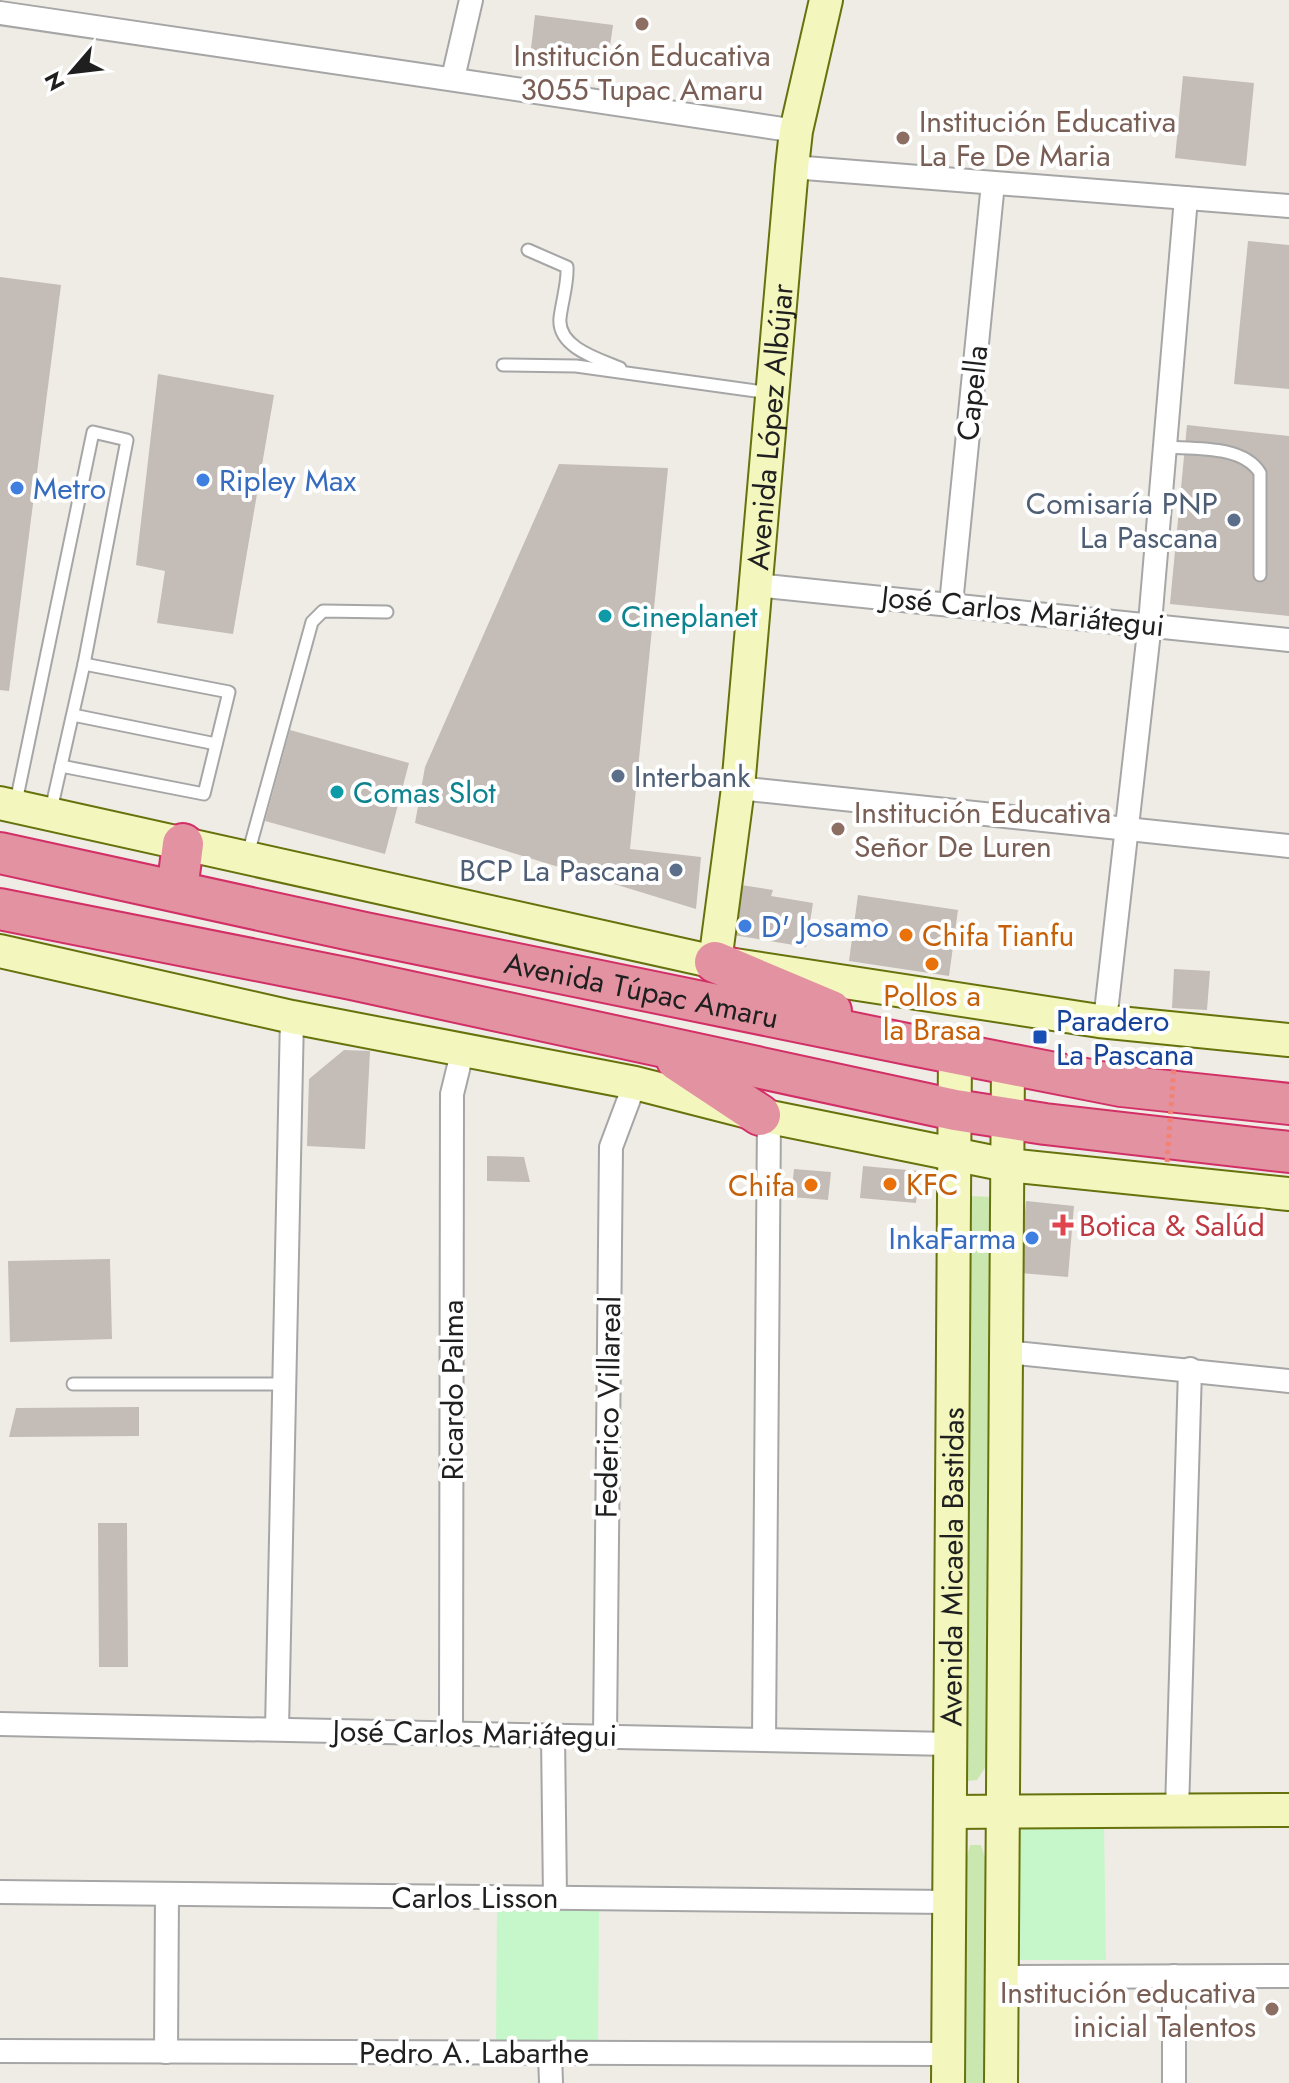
<svg xmlns="http://www.w3.org/2000/svg" width="1289" height="2083" viewBox="0 0 1289 2083" font-family="Jost,sans-serif">
	<style>
		.grass { fill: #cae7af }
		.park { fill: #c6f7ca }
		.building { fill: #c4bcb6 }
		.lines { fill: none; stroke-linecap: round; stroke-linejoin: round }
		.lane-casing { stroke: #a6a6a6; stroke-width: 15 }
		.street-casing { stroke: #a6a6a6; stroke-width: 26 }
		.secondary-casing { stroke: #66720b; stroke-width: 36 }
		.highway-casing { stroke: #d22f66; stroke-width: 44 }
		.lane { stroke: #fff; stroke-width: 11 }
		.street { stroke: #fff; stroke-width: 22 }
		.secondary { stroke: #f3f6bd; stroke-width: 32 }
		.highway { stroke: #e292a1; stroke-width: 40 }
		.path-bridge { stroke: #f28274; stroke-width: 5; stroke-dasharray: 4 4; stroke-linecap: butt }
		.education-dot { fill: #8d6e63; stroke: #fff; stroke-width: 3 }
		.shop-dot { fill: #3f7fe0; stroke: #fff; stroke-width: 3 }
		.service-dot { fill: #5c6f8a; stroke: #fff; stroke-width: 3 }
		.culture-dot { fill: #0f9aa8; stroke: #fff; stroke-width: 3 }
		.food-dot { fill: #e8710a; stroke: #fff; stroke-width: 3 }
		.transit-dot { fill: #1a4fb4; stroke: #fff; stroke-width: 3 }
		.health-dot { fill: #e0444e; stroke: #fff; stroke-width: 3 }
		.labels { text-anchor: middle; dominant-baseline: central; stroke-width: 8; stroke-linejoin: round; paint-order: stroke }
		.education-label { font-size: 30px; fill: #785e54; stroke: #fff; text-anchor: start }
		.street-label { font-size: 30px; fill: #1f1f1f; stroke: #fff }
		.shop-label { font-size: 30px; fill: #366cbe; stroke: #fff; text-anchor: start }
		.service-label { font-size: 30px; fill: #4e5e75; stroke: #fff; text-anchor: end }
		.culture-label { font-size: 30px; fill: #0d838f; stroke: #fff; text-anchor: start }
		.food-label { font-size: 30px; fill: #c56008; stroke: #fff; text-anchor: start }
		.transit-label { font-size: 30px; fill: #164399; stroke: #fff; text-anchor: start }
		.health-label { font-size: 30px; fill: #be3a42; stroke: #fff; text-anchor: start }
	</style>
	<rect width="100%" height="100%" fill="#efece6"/>
	<g class="grass">
		<polygon points="967,1196 996,1197 987,1765 977,1780 967,1781 961,1760"/>
		<polygon points="970,1845 981,1845 989,1870 987,2083 962,2083 964,1868"/>
	</g>
	<g class="park">
		<polygon points="1006,1820 1104,1820 1106,1960 1007,1960"/>
		<polygon points="497,1897 599,1898 598,2053 496,2052"/>
	</g>
	<g class="building">
		<polygon points="535,15 613,25 607,67 530,57"/>
		<polygon points="1183,76 1254,83 1246,166 1175,158"/>
		<polygon points="1248,241 1289,245 1289,389 1234,384"/>
		<polygon points="0,277 61,285 9,691 0,690"/>
		<polygon points="158,374 274,395 233,634 157,623 165,571 136,565"/>
		<polygon points="1187,425 1289,436 1289,616 1170,604"/>
		<polygon points="559,464 668,468 630,849 701,857 696,909 415,823 425,767"/>
		<polygon points="290,730 409,763 385,854 265,821"/>
		<polygon points="741,885 773,890 771,896 813,903 806,947 733,935"/>
		<polygon points="858,895 958,910 949,976 849,961"/>
		<polygon points="1174,969 1210,971 1207,1010 1172,1008"/>
		<polygon points="344,1050 370,1051 365,1149 307,1146 309,1079"/>
		<polygon points="487,1156 524,1157 530,1182 487,1181"/>
		<polygon points="863,1166 919,1171 916,1203 860,1198"/>
		<polygon points="794,1169 831,1172 828,1200 791,1197"/>
		<polygon points="1026,1201 1074,1206 1068,1277 1020,1273"/>
		<polygon points="110,1259 112,1339 10,1342 8,1261"/>
		<polygon points="139,1407 139,1436 9,1437 16,1408"/>
		<polygon points="98,1523 127,1523 128,1667 99,1667"/>
	</g>
	<g class="lines">
		<g class="lane-casing">
			<g id="lane">
				<path d="M528,250L567,267C568,283 562,301 560,318C557,347 598,359 620,368"/>
				<polyline points="503,365 576,366 770,393"/>
				<path d="M1165,447C1194,449 1243,445 1260,473V575"/>
				<polyline points="73,715 216,744"/>
				<polyline points="61,766 204,794 229,692 84,664"/>
				<polyline points="16,802 93,432 127,440 84,664 51,810"/>
				<polyline points="248,854 312,622 323,611 387,612"/>
				<polyline points="73,1384 284,1384"/>
			</g>
		</g>
		<g class="street-casing">
			<g id="street">
				<path d="M0,13C265,53 531,90 796,131"/>
				<polyline points="453,78 471,0"/>
				<polyline points="792,167 1289,206"/>
				<polyline points="756,585 1289,640"/>
				<polyline points="951,604 993,183"/>
				<polyline points="738,788 1289,846"/>
				<polyline points="1105,1021 1150,623 1186,198"/>
				<polyline points="1006,1352 1289,1381"/>
				<polyline points="0,1724 950,1744"/>
				<polyline points="277,1729 292,1017"/>
				<polyline points="451,1733 452,1094 463,1049"/>
				<polyline points="553,1735 555,1898"/>
				<polyline points="605,1736 611,1147 635,1083"/>
				<polyline points="764,1740 769,1117"/>
				<polyline points="1177,1810 1190,1369"/>
				<polyline points="0,1892 949,1902"/>
				<polyline points="1002,1977 1289,1976"/>
				<polyline points="0,2051 949,2054"/>
				<polyline points="166,2052 167,1895"/>
				<polyline points="550,2053 551,2083"/>
				<polyline points="1174,2083 1174,1976"/>
			</g>
		</g>
		<g class="secondary-casing">
			<g id="secondary">
				<polyline points="0,803 715,962 1099,1021 1289,1040"/>
				<polyline points="0,951 292,1017 635,1083 760,1115 1007,1165 1289,1194"/>
				<path id="s1" d="M715,962L738,788L792,167L796,131L826,0"/>
				<polyline points="950,1812 1289,1810"/>
				<path id="s2" d="M948,2083L955,1052"/>
				<polyline points="1001,2083 1008,1063"/>
			</g>
		</g>
		<g class="highway-casing">
			<g id="highway">
				<path id="s3" d="M0,853L365,933L912,1045L1121,1086L1289,1104"/>
				<polyline points="177,890 183,844"/>
				<polyline points="0,909 351,979 955,1110 1045,1124 1289,1152"/>
				<polyline points="715,962 831,1011"/>
				<polyline points="677,1060 760,1115"/>
			</g>
		</g>
		<use href="#lane" class="lane"/>
		<use href="#street" class="street"/>
		<use href="#secondary" class="secondary"/>
		<use href="#highway" class="highway"/>
		<polyline class="path-bridge" points="1167,1162 1174,1067"/>
	</g>
	<g class="education-dot">
		<circle cx="642" cy="24" r="8"/>
		<circle cx="903" cy="138" r="8"/>
		<circle cx="838" cy="829" r="8"/>
		<circle cx="1272" cy="2009" r="8"/>
	</g>
	<g class="shop-dot">
		<circle cx="203" cy="480" r="8"/>
		<circle cx="17" cy="488" r="8"/>
		<circle cx="745" cy="926" r="8"/>
		<circle cx="1032" cy="1238" r="8"/>
	</g>
	<g class="service-dot">
		<circle cx="1234" cy="520" r="8"/>
		<circle cx="618" cy="776" r="8"/>
		<circle cx="676" cy="870" r="8"/>
	</g>
	<g class="culture-dot">
		<circle cx="605" cy="616" r="8"/>
		<circle cx="337" cy="792" r="8"/>
	</g>
	<g class="food-dot">
		<circle cx="906" cy="935" r="8"/>
		<circle cx="932" cy="964" r="8"/>
		<circle cx="890" cy="1184" r="8"/>
		<circle cx="811" cy="1185" r="8"/>
	</g>
	<rect class="transit-dot" x="1032" y="1029" width="16" height="16" rx="4"/>
	<path class="health-dot" d="M1059 1213h8v8h8v8h-8v8h-8v-8h-8v-8h8z"/>
	<g class="labels">
		<g class="education-label">
			<text x="642" y="55" text-anchor="middle">Institución Educativa<tspan x="642" dy="34">3055 Tupac Amaru</tspan></text>
			<text x="919" y="121">Institución Educativa<tspan x="919" dy="34">La Fe De Maria</tspan></text>
			<text x="854" y="812">Institución Educativa<tspan x="854" dy="34">Señor De Luren</tspan></text>
			<text x="1256" y="1992" text-anchor="end">Institución educativa<tspan x="1256" dy="34">inicial Talentos</tspan></text>
		</g>
		<g class="street-label">
			<text transform="translate(972 393) rotate(-84)">Capella</text>
			<text stroke="none"><textPath href="#s1" startOffset="538">Avenida López Albújar</textPath></text>
			<text transform="translate(1023 611) rotate(6)">José Carlos Mariátegui</text>
			<text stroke="none"><textPath href="#s3" startOffset="656">Avenida Túpac Amaru</textPath></text>
			<text transform="translate(452 1390) rotate(-90)">Ricardo Palma</text>
			<text transform="translate(608 1407) rotate(-89)">Federico Villareal</text>
			<text stroke="none"><textPath href="#s2" startOffset="516">Avenida Micaela Bastidas</textPath></text>
			<text transform="translate(475 1733) rotate(1)">José Carlos Mariátegui</text>
			<text x="475" y="1897">Carlos Lisson</text>
			<text x="474" y="2052">Pedro A. Labarthe</text>
		</g>
		<g class="shop-label">
			<text x="219" y="480">Ripley Max</text>
			<text x="33" y="488">Metro</text>
			<text x="761" y="926">D' Josamo</text>
			<text x="1016" y="1238" text-anchor="end">InkaFarma</text>
		</g>
		<g class="service-label">
			<text x="1218" y="503">Comisaría PNP<tspan x="1218" dy="34">La Pascana</tspan></text>
			<text x="634" y="776" text-anchor="start">Interbank</text>
			<text x="660" y="870">BCP La Pascana</text>
		</g>
		<g class="culture-label">
			<text x="621" y="616">Cineplanet</text>
			<text x="353" y="792">Comas Slot</text>
		</g>
		<g class="food-label">
			<text x="922" y="935">Chifa Tianfu</text>
			<text x="932" y="995" text-anchor="middle">Pollos a<tspan x="932" dy="34">la Brasa</tspan></text>
			<text x="906" y="1184">KFC</text>
			<text x="795" y="1185" text-anchor="end">Chifa</text>
		</g>
		<g class="transit-label">
			<text x="1056" y="1020">Paradero<tspan x="1056" dy="34">La Pascana</tspan></text>
		</g>
		<g class="health-label">
			<text x="1079" y="1225">Botica &amp; Salúd</text>
		</g>
	</g>
	<g transform="translate(72 72) rotate(242)" stroke="#ffffff" stroke-width="6" paint-order="stroke">
	<path d="M0-6L14 30L0 20L-14 30Z" fill="#1f1f1f"/>
	<text y="-12" font-size="22" font-weight="bold" text-anchor="middle" fill="#1f1f1f">N</text>
	</g>
</svg>
